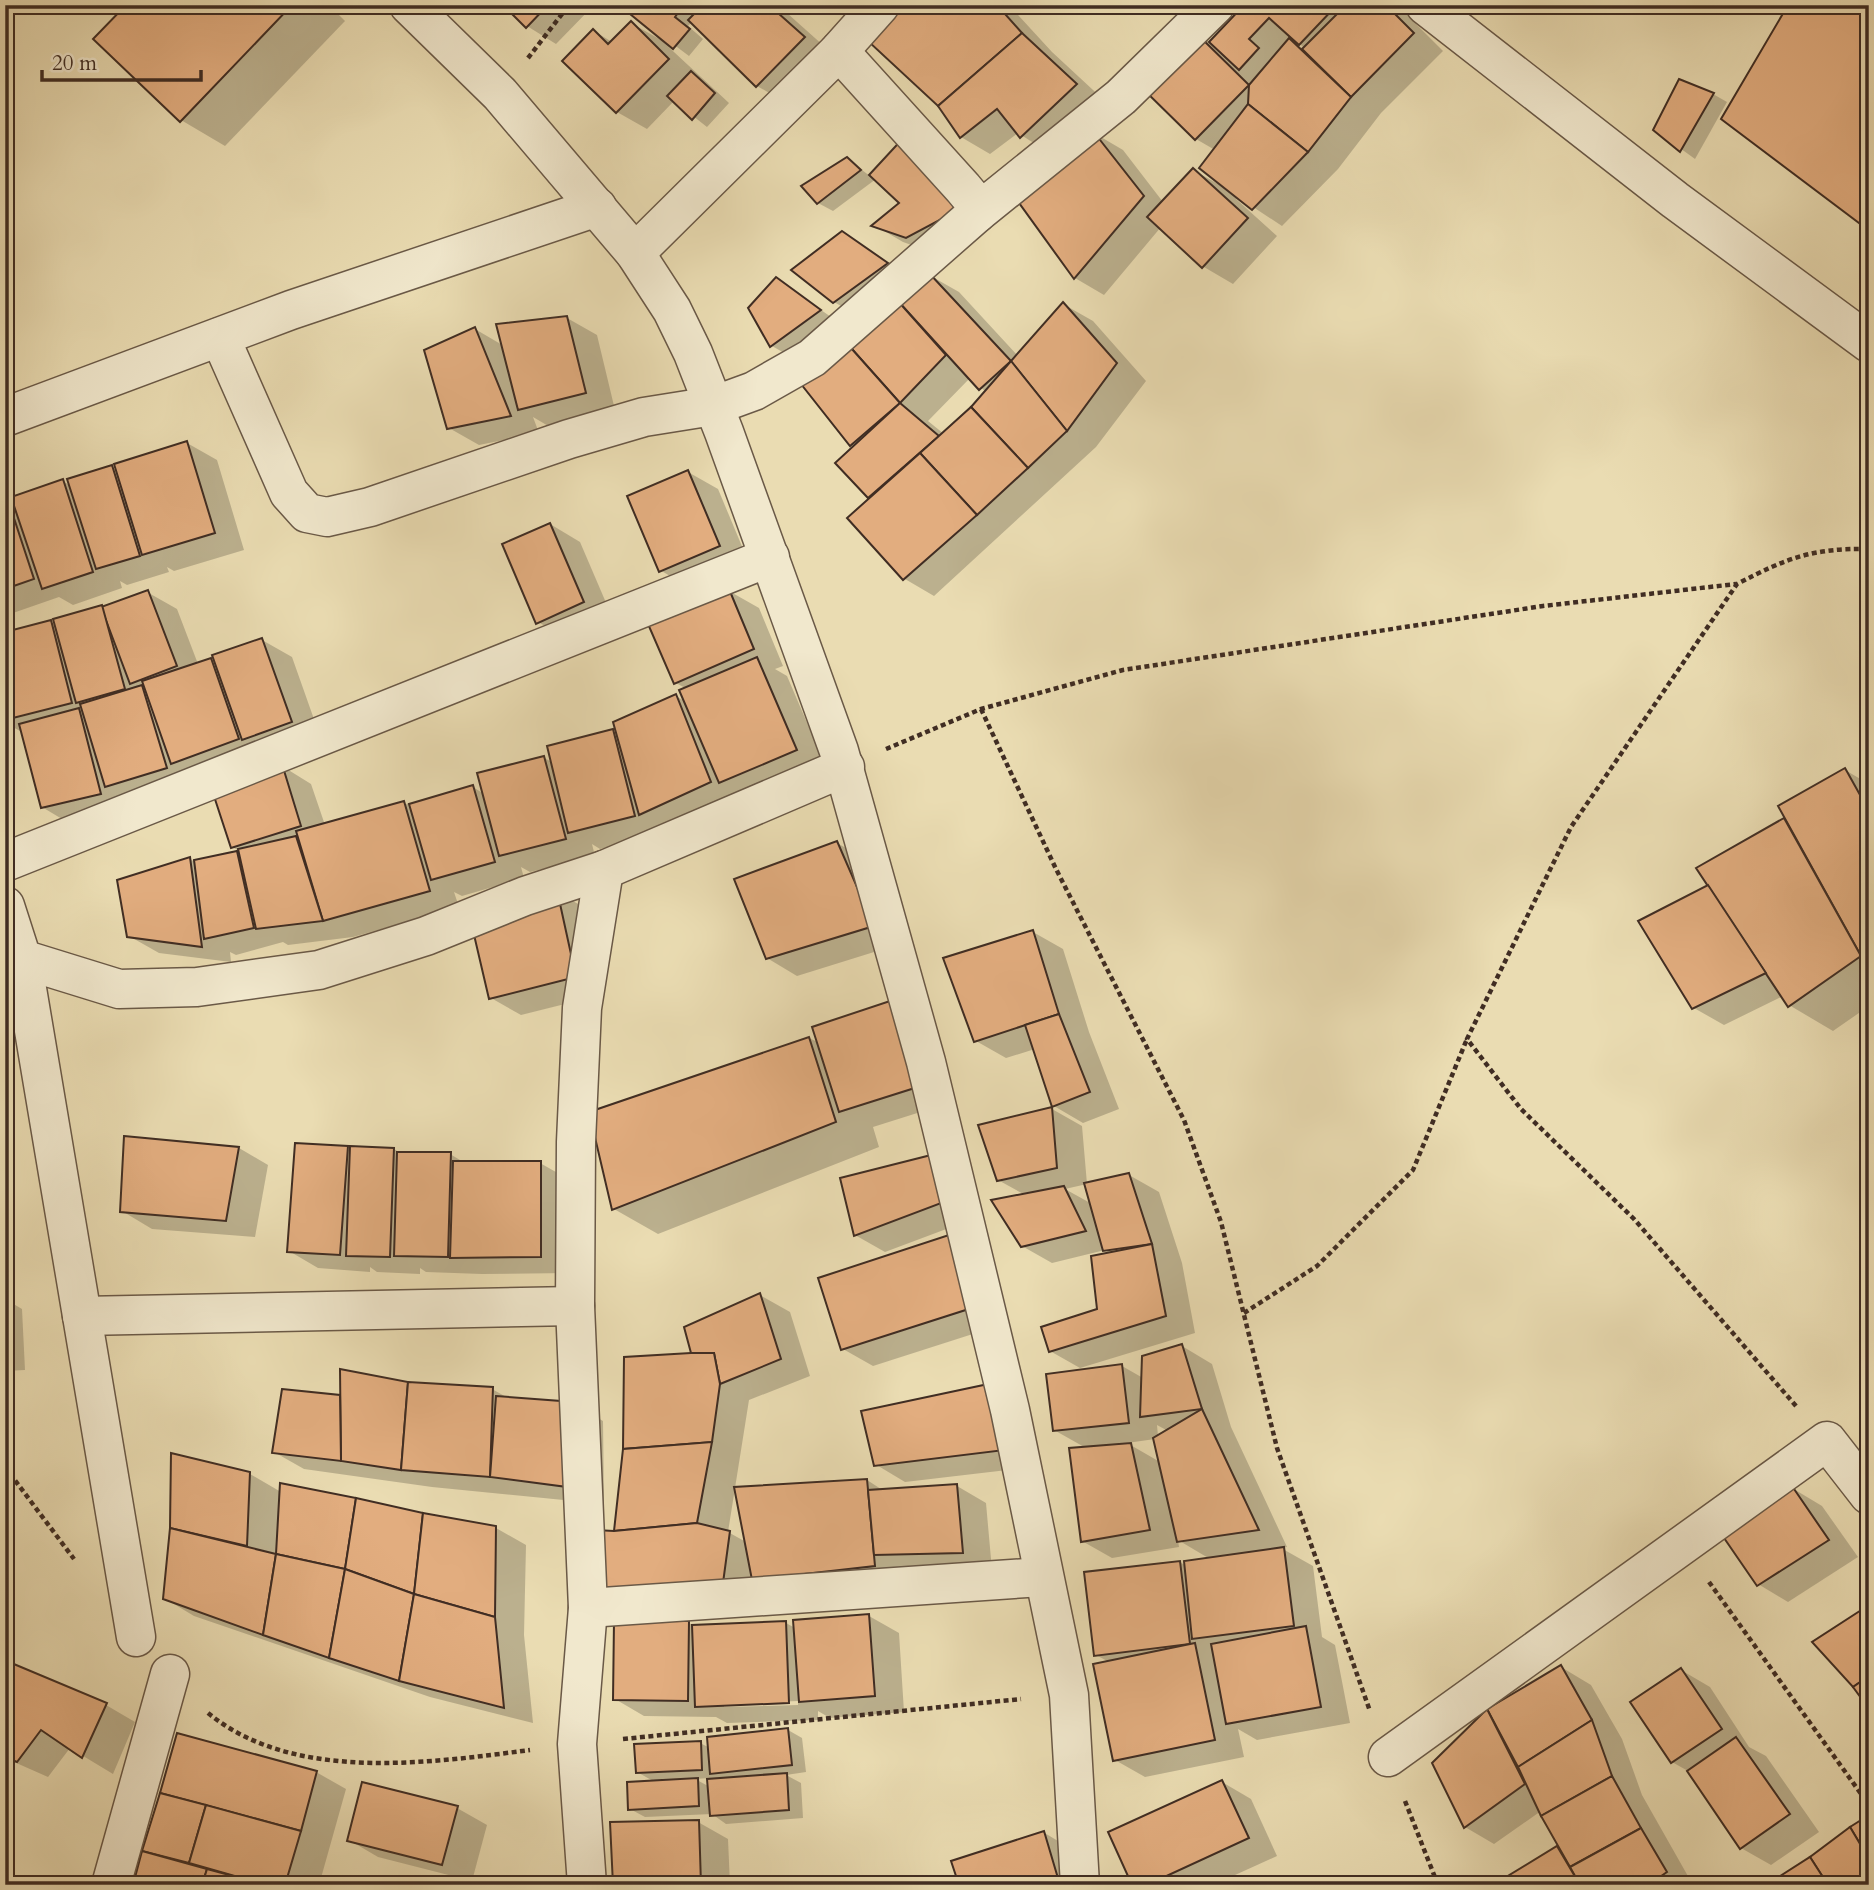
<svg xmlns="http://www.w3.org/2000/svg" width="1874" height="1890" viewBox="0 0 1874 1890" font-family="Cardo,serif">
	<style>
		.shadow { fill: #0003; fill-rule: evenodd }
		.building { fill: #e2ad7f; stroke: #402d23; stroke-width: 2 }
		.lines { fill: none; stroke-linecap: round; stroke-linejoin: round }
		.minor-casing { stroke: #6a5947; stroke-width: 41 }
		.path { stroke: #402d23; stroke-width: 4.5; stroke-dasharray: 5 3.5; stroke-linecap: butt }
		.minor { stroke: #f1e8cd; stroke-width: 38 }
	</style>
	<rect width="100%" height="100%" fill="#eadcb2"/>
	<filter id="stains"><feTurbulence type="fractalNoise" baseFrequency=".00286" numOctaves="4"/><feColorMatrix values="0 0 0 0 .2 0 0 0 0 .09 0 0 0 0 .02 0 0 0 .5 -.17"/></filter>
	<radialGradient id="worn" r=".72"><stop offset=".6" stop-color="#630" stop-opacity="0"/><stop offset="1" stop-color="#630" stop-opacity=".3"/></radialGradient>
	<g class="shadow">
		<polygon points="128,5 329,5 345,21 225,146 181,120"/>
		<polygon points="505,5 594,5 556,44 527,26"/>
		<polygon points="621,5 687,5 697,13 705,5 778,5 834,55 787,103 757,86 692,22 688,26 703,39 689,56"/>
		<polygon points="901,5 1009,5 1052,52 1106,102 1051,154 1018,133 990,154 961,137"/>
		<polygon points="1164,5 1219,5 1193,22"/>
		<path d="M1246,5H1397L1443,51L1381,113L1338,169L1282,226L1238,197L1236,199L1277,236L1233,284L1204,267L1161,227L1104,295L1075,278L1094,133L1123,150L1163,202L1193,170L1220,185L1215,150L1196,139L1143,86L1194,33L1211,43ZM1295,39L1303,47L1302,48L1292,42Z"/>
		<polygon points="631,23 661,40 729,103 707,127 674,101 647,129 617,112 565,61 594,31 612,42"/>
		<polygon points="1713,94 1727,102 1695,159 1655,130"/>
		<polygon points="935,154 996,222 937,254 903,242 874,225 902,203 876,179 833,211 818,203 847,159 870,176"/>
		<polygon points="842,233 916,281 864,319 834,302"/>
		<path d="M929,275L959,292L1018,356L1063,304L1093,321L1146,381L1096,447L934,596L905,579L849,518L870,498L837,463L852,446L804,385ZM970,378L986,392L944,434L928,421Z"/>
		<polygon points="776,279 834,319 786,354 772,346 750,308"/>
		<polygon points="567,318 597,335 615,410 550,427 533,417 539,433 479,445 449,428 475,329 504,346"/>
		<polygon points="187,443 217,460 244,550 174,571 167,567 169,572 127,585 120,581 122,588 73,605 59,597 13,613 5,608 5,503 17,508 63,481 72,487 111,467 118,471"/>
		<polygon points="688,472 718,489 749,563 690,588 660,570"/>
		<polygon points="550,524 580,542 613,619 568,639 538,622"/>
		<polygon points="729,591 759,608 783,666 775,669 787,676 826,767 663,833 600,849 592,844 595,856 530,872 521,867 524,878 462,896 454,892 459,907 353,937 288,945 283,942 236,955 230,952 231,962 159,953 129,936 190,859 195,862 239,851 232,847 282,766 311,784 325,825 473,787 484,794 543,757 553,763 613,731 618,734 676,696 686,702 687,689 676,683"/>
		<polygon points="147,592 177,609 198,664 211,659 217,663 262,640 292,657 321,739 72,825 42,807 24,733 5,723 5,634 51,622 57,626"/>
		<polygon points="1845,770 1869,784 1869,1006 1833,1031 1789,1005 1783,996 1724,1025 1694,1008 1710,886 1699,869 1787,819"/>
		<polygon points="837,843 867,860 903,943 797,976 767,958"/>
		<polygon points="557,892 587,909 605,994 521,1015 491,998"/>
		<polygon points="1033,932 1063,949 1089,1032 1119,1109 1083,1123 1054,1106 1035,1049 1006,1058 976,1041"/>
		<polygon points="809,1038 949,1103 873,1127 879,1147 658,1234 614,1209"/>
		<path d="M1052,1109L1082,1126L1087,1184L1129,1175L1159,1192L1182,1263L1195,1333L1080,1368L1050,1351L1099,1311L1111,1254L1105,1250L1052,1263L1022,1246L1025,1195L998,1180ZM1087,1184L1092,1204L1065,1189Z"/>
		<polygon points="125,1138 239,1148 268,1165 255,1237 152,1229 122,1211"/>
		<polygon points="297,1145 352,1150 394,1149 402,1154 450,1154 465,1163 540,1163 570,1180 571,1273 482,1274 426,1272 420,1268 420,1274 377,1272 370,1267 370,1272 318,1268 289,1251"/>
		<polygon points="938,1155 981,1216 885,1252 855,1235"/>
		<polygon points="951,1236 1004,1324 873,1366 843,1349"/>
		<polygon points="760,1295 790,1312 810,1376 749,1400 728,1532 746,1542 867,1480 884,1491 957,1486 986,1503 992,1570 753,1600 615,1533 693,1355"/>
		<polygon points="5,1299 22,1309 25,1370 5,1371"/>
		<path d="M1182,1346L1212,1364L1231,1427L1287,1547L1281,1548L1313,1566L1322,1637L1335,1645L1350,1723L1257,1740L1238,1729L1244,1757L1145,1777L1115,1760L1109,1662L1096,1655L1180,1562L1186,1566L1210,1559L1178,1540L1179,1547L1112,1558L1082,1541L1086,1448L1054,1430L1122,1366L1143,1378ZM1157,1425L1168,1431L1158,1436ZM1155,1439L1160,1462L1127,1443Z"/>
		<polygon points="408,1384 492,1389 508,1398 573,1403 603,1421 604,1504 432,1487 304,1469 274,1452 283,1391 342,1397"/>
		<polygon points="993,1385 1034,1467 905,1482 875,1464"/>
		<polygon points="250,1474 281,1492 496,1528 526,1545 524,1635 533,1723 430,1697 194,1616 164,1598 172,1528"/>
		<polygon points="1792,1488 1822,1506 1858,1557 1788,1602 1758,1584"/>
		<path d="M869,1616L899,1633L904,1712L830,1718L818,1711V1720L727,1723L716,1717L644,1716L615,1699L689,1623L694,1626L786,1623L795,1628ZM798,1701V1705L724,1707V1704Z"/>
		<polygon points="1561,1667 1591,1685 1622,1739 1642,1795 1693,1885 1497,1885 1560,1847 1541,1811 1494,1844 1465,1827 1434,1763 1488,1710"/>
		<polygon points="1681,1670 1710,1687 1749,1747 1766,1756 1819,1832 1771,1865 1741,1848 1688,1771 1672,1762"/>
		<polygon points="5,1679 106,1705 135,1722 113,1774 70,1748 48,1777 5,1758"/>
		<path d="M788,1730L802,1738L806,1772L786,1775L801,1783L803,1818L726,1824L712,1814L645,1817L630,1809L655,1782L637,1772L700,1743L710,1748ZM709,1778L710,1787L695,1779Z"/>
		<polygon points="316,1772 346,1789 319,1885 135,1885 144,1851"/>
		<polygon points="1222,1782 1251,1799 1277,1856 1213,1885 1134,1885"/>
		<polygon points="457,1808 487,1825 472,1881 378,1857 349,1840"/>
		<polygon points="698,1822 728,1839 730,1885 615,1885"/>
		<polygon points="1043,1832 1073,1850 1084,1885 960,1885"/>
	</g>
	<g class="building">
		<polygon points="126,5 292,5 180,122 93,39"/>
		<polygon points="503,5 548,5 526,28"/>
		<polygon points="619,5 684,5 675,17 690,29 673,49"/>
		<polygon points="703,5 769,5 805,37 756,87 688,20"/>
		<polygon points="898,5 997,5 1022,33 938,106 869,42"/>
		<polygon points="1244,5 1337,5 1299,45 1269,18 1249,39 1259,48 1239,70 1209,42"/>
		<polygon points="1346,5 1386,5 1414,33 1351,97 1302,49"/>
		<polygon points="1788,5 1869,5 1869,216 1863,226 1721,119"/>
		<polygon points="631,21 669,59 616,113 562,61 593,29 608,44"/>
		<polygon points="1194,31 1249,85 1195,140 1140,86"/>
		<polygon points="1022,33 1077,84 1020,138 997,109 960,138 938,106"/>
		<polygon points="1289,38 1351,97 1308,152 1248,104 1249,85"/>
		<polygon points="691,71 715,93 692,120 667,96"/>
		<polygon points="1679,79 1714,93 1680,152 1653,130"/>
		<polygon points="1248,104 1308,152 1252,210 1199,168"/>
		<polygon points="1093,131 1144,196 1074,279 1014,196"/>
		<polygon points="906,135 968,205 906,238 871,226 899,203 869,175"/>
		<polygon points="847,157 861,170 817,204 801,186"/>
		<polygon points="1193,168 1248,218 1202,268 1147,217"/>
		<polygon points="842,231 888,263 833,303 791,270"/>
		<polygon points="929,273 1011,361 979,390 897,300"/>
		<polygon points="776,277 821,310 770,347 748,308"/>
		<polygon points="897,300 946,355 900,403 851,348"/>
		<polygon points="1063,302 1117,363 1067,431 1011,361"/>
		<polygon points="567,316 586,393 518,410 496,324"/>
		<polygon points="475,327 511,416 447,429 424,350"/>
		<polygon points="851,348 900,403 850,446 801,384"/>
		<polygon points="1011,361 1067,431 1028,468 971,407"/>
		<polygon points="900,403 939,436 868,498 835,463"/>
		<polygon points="971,407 1028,468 977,515 920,453"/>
		<polygon points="187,441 215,533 142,555 114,464"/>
		<polygon points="920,453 977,515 903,580 847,518"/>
		<polygon points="112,465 140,556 96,569 67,479"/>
		<polygon points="688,470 720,546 659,572 627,496"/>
		<polygon points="63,479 93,572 42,589 11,497"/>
		<polygon points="8,500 34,579 5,589 5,501"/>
		<polygon points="550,523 584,602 536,624 502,544"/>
		<polygon points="729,589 754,649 674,684 648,624"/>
		<polygon points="148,590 177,666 130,684 101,607"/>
		<polygon points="102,605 125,689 76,703 53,619"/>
		<polygon points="51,620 72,703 5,720 5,632"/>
		<polygon points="262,638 292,722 242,740 212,655"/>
		<polygon points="757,657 797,750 719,783 679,690"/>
		<polygon points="211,658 239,739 171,764 142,681"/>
		<polygon points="142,685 167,768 105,787 80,704"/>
		<polygon points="676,694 711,782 639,815 613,722"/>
		<polygon points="79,708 101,794 41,808 19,724"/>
		<polygon points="613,729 635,816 568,833 547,746"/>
		<polygon points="544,756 566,839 499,856 477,773"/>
		<polygon points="282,764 301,826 231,848 211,787"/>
		<polygon points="1845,768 1869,811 1869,951 1861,956 1778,806"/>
		<polygon points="473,785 495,862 431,880 409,804"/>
		<polygon points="404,801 430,891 323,921 296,831"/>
		<polygon points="1784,818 1861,956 1788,1007 1696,868"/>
		<polygon points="296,836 323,921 256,929 238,849"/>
		<polygon points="837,841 874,926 766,959 734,879"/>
		<polygon points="237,851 254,928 204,939 194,860"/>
		<polygon points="190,857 202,947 127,937 117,880"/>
		<polygon points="1708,885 1766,973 1692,1009 1638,921"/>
		<polygon points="557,890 576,977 489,999 471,922"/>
		<polygon points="1033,930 1059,1014 974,1042 943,958"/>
		<polygon points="893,1000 921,1086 839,1112 812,1027"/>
		<polygon points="1059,1014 1090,1092 1052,1107 1025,1025"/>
		<polygon points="809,1037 836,1122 612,1210 589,1112"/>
		<polygon points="1052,1107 1057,1168 997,1181 978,1125"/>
		<polygon points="124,1136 239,1147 226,1221 120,1212"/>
		<polygon points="295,1143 348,1146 340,1255 287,1252"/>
		<polygon points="350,1146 394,1148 390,1257 346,1256"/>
		<polygon points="397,1152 451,1152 448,1257 394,1256"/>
		<polygon points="939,1153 952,1199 854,1236 840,1178"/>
		<polygon points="453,1161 541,1161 541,1257 450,1258"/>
		<polygon points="1129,1173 1152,1244 1103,1251 1084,1183"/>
		<polygon points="1064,1186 1086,1231 1021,1247 991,1200"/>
		<polygon points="952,1234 975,1307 841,1350 818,1278"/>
		<polygon points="1152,1244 1166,1316 1049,1352 1041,1327 1097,1309 1091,1256"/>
		<polygon points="760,1293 781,1359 720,1384 714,1353 691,1353 684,1327"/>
		<polygon points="1182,1344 1202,1409 1140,1417 1142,1356"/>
		<polygon points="691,1353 714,1353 720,1384 712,1442 623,1449 624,1357"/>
		<polygon points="1122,1364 1129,1423 1053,1431 1046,1374"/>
		<polygon points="340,1369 408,1382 401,1470 341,1461"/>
		<polygon points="408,1382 493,1387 490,1477 401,1470"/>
		<polygon points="993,1383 1005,1450 874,1466 861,1411"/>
		<polygon points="282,1389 340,1395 341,1461 272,1453"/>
		<polygon points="496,1396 574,1402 575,1488 490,1477"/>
		<polygon points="1202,1409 1259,1530 1177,1542 1153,1438"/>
		<polygon points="712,1442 697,1523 614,1531 623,1449"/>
		<polygon points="1131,1443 1150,1530 1081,1542 1069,1448"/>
		<polygon points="171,1453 250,1472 247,1546 170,1528"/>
		<polygon points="867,1479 875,1566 752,1580 734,1487"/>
		<polygon points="280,1483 356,1498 345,1569 276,1554"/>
		<polygon points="957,1484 963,1553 874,1555 868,1490"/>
		<polygon points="1792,1486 1829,1540 1757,1586 1722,1535"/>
		<polygon points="356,1498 423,1513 414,1594 345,1569"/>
		<polygon points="423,1513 496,1526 495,1617 414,1594"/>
		<polygon points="697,1523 730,1531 723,1583 595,1593 596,1530 614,1531"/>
		<polygon points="170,1528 276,1554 263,1635 163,1599"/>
		<polygon points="1284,1547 1294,1626 1192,1639 1184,1561"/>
		<polygon points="276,1554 345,1569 329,1658 263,1635"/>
		<polygon points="1180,1561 1190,1644 1094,1656 1084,1572"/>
		<polygon points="345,1569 414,1594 399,1681 329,1658"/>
		<polygon points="414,1594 495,1617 504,1708 399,1681"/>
		<polygon points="1869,1605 1869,1676 1853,1687 1812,1642"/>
		<polygon points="869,1614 875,1696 799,1702 793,1620"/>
		<polygon points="614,1621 689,1621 688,1701 613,1700"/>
		<polygon points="786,1621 789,1703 695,1707 692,1625"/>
		<polygon points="1306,1626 1321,1707 1226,1724 1211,1644"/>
		<polygon points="1195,1643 1215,1740 1113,1761 1093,1664"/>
		<polygon points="9,1662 107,1703 82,1758 41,1730 17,1762 5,1757 5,1674"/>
		<polygon points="1561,1665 1592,1720 1518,1767 1487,1709"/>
		<polygon points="1681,1668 1722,1729 1671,1763 1630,1702"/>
		<polygon points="1869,1676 1869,1709 1853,1687"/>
		<polygon points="1487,1709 1525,1784 1464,1828 1432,1763"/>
		<polygon points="1592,1720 1612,1776 1541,1816 1518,1767"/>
		<polygon points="788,1728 792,1765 710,1774 707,1737"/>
		<polygon points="177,1733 317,1771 301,1831 160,1793"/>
		<polygon points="1736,1737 1790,1814 1740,1849 1687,1771"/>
		<polygon points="701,1741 702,1770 636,1773 634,1744"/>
		<polygon points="787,1773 789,1810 710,1816 707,1779"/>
		<polygon points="1612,1776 1641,1828 1570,1867 1541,1816"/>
		<polygon points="698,1778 699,1806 628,1810 627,1782"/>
		<polygon points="1222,1780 1249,1838 1147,1885 1132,1885 1108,1832"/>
		<polygon points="362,1782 458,1806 442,1865 347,1841"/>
		<polygon points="160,1793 206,1805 189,1863 142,1851"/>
		<polygon points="206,1805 301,1831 285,1885 266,1885 189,1863"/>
		<polygon points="1869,1815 1869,1859 1850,1827"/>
		<polygon points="699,1820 701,1885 613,1885 610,1822"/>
		<polygon points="1850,1827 1869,1859 1869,1885 1828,1885 1810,1857"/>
		<polygon points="1641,1828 1667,1872 1648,1885 1580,1885 1570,1867"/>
		<polygon points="1044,1831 1060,1885 959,1885 951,1861"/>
		<polygon points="1557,1846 1580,1885 1493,1885"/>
		<polygon points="142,1851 207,1869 202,1885 133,1885"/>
		<polygon points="1810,1857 1828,1885 1766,1885"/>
		<polygon points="207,1869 266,1885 202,1885"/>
	</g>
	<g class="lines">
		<g class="minor-casing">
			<g id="minor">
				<polyline points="409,5 500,94 635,253 672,310 693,353 724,432 839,751 926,1062 1010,1410 1069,1695 1080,1885"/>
				<polyline points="1425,5 1675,200 1869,343"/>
				<polyline points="839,51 963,188 973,200 977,213 1121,97 1215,5"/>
				<polyline points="635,253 839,51 880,5"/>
				<polyline points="220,337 289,493 307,513 327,517 370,507 569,439 644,417 713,406 754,391 812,358 977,213"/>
				<polyline points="5,417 291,310 597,207"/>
				<polyline points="5,862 770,557"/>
				<polyline points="5,906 22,959 119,989 197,987 319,970 426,936 525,896 604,870 845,767"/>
				<polyline points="22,959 136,1637"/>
				<polyline points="82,1316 575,1306"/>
				<polyline points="588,1608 1042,1577"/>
				<polyline points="1388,1757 1827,1441 1869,1495"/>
				<polyline points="111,1885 170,1674"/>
				<polyline points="587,1885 577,1744 588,1608 575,1306 576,1142 582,1008 604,870"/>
			</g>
		</g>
		<g class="path">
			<polyline points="528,58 569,5"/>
			<polyline points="981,709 1056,869 1184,1120 1221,1222 1277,1448 1370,1711"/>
			<polyline points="886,749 981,709 1123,670 1543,606 1736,584"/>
			<polyline points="1244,1313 1317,1266 1413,1170 1467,1039"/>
			<path d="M1796,1406L1634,1219L1521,1109L1467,1039L1571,827L1737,584C1787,558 1812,548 1869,549"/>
			<polyline points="5,1467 74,1559"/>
			<polyline points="1709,1582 1869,1805"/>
			<path d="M208,1713C293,1783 429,1763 530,1750"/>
			<polyline points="623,1739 1021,1699"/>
			<polyline points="1405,1801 1438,1885"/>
		</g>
		<use href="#minor" class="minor"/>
	</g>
	<rect width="1874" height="1890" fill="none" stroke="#eadcb2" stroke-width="28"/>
	<rect x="7" y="7" width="1860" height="1876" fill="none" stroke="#402d23" stroke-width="3.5"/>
	<rect x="14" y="14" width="1846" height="1862" fill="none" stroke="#402d23" stroke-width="2"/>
	<path d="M42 70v10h159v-10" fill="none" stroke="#402d23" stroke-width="3.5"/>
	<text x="52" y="70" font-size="21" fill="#402d23" stroke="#f1e8cd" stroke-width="5" paint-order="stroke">20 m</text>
	<rect width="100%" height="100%" filter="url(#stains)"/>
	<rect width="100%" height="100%" fill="url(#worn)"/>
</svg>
